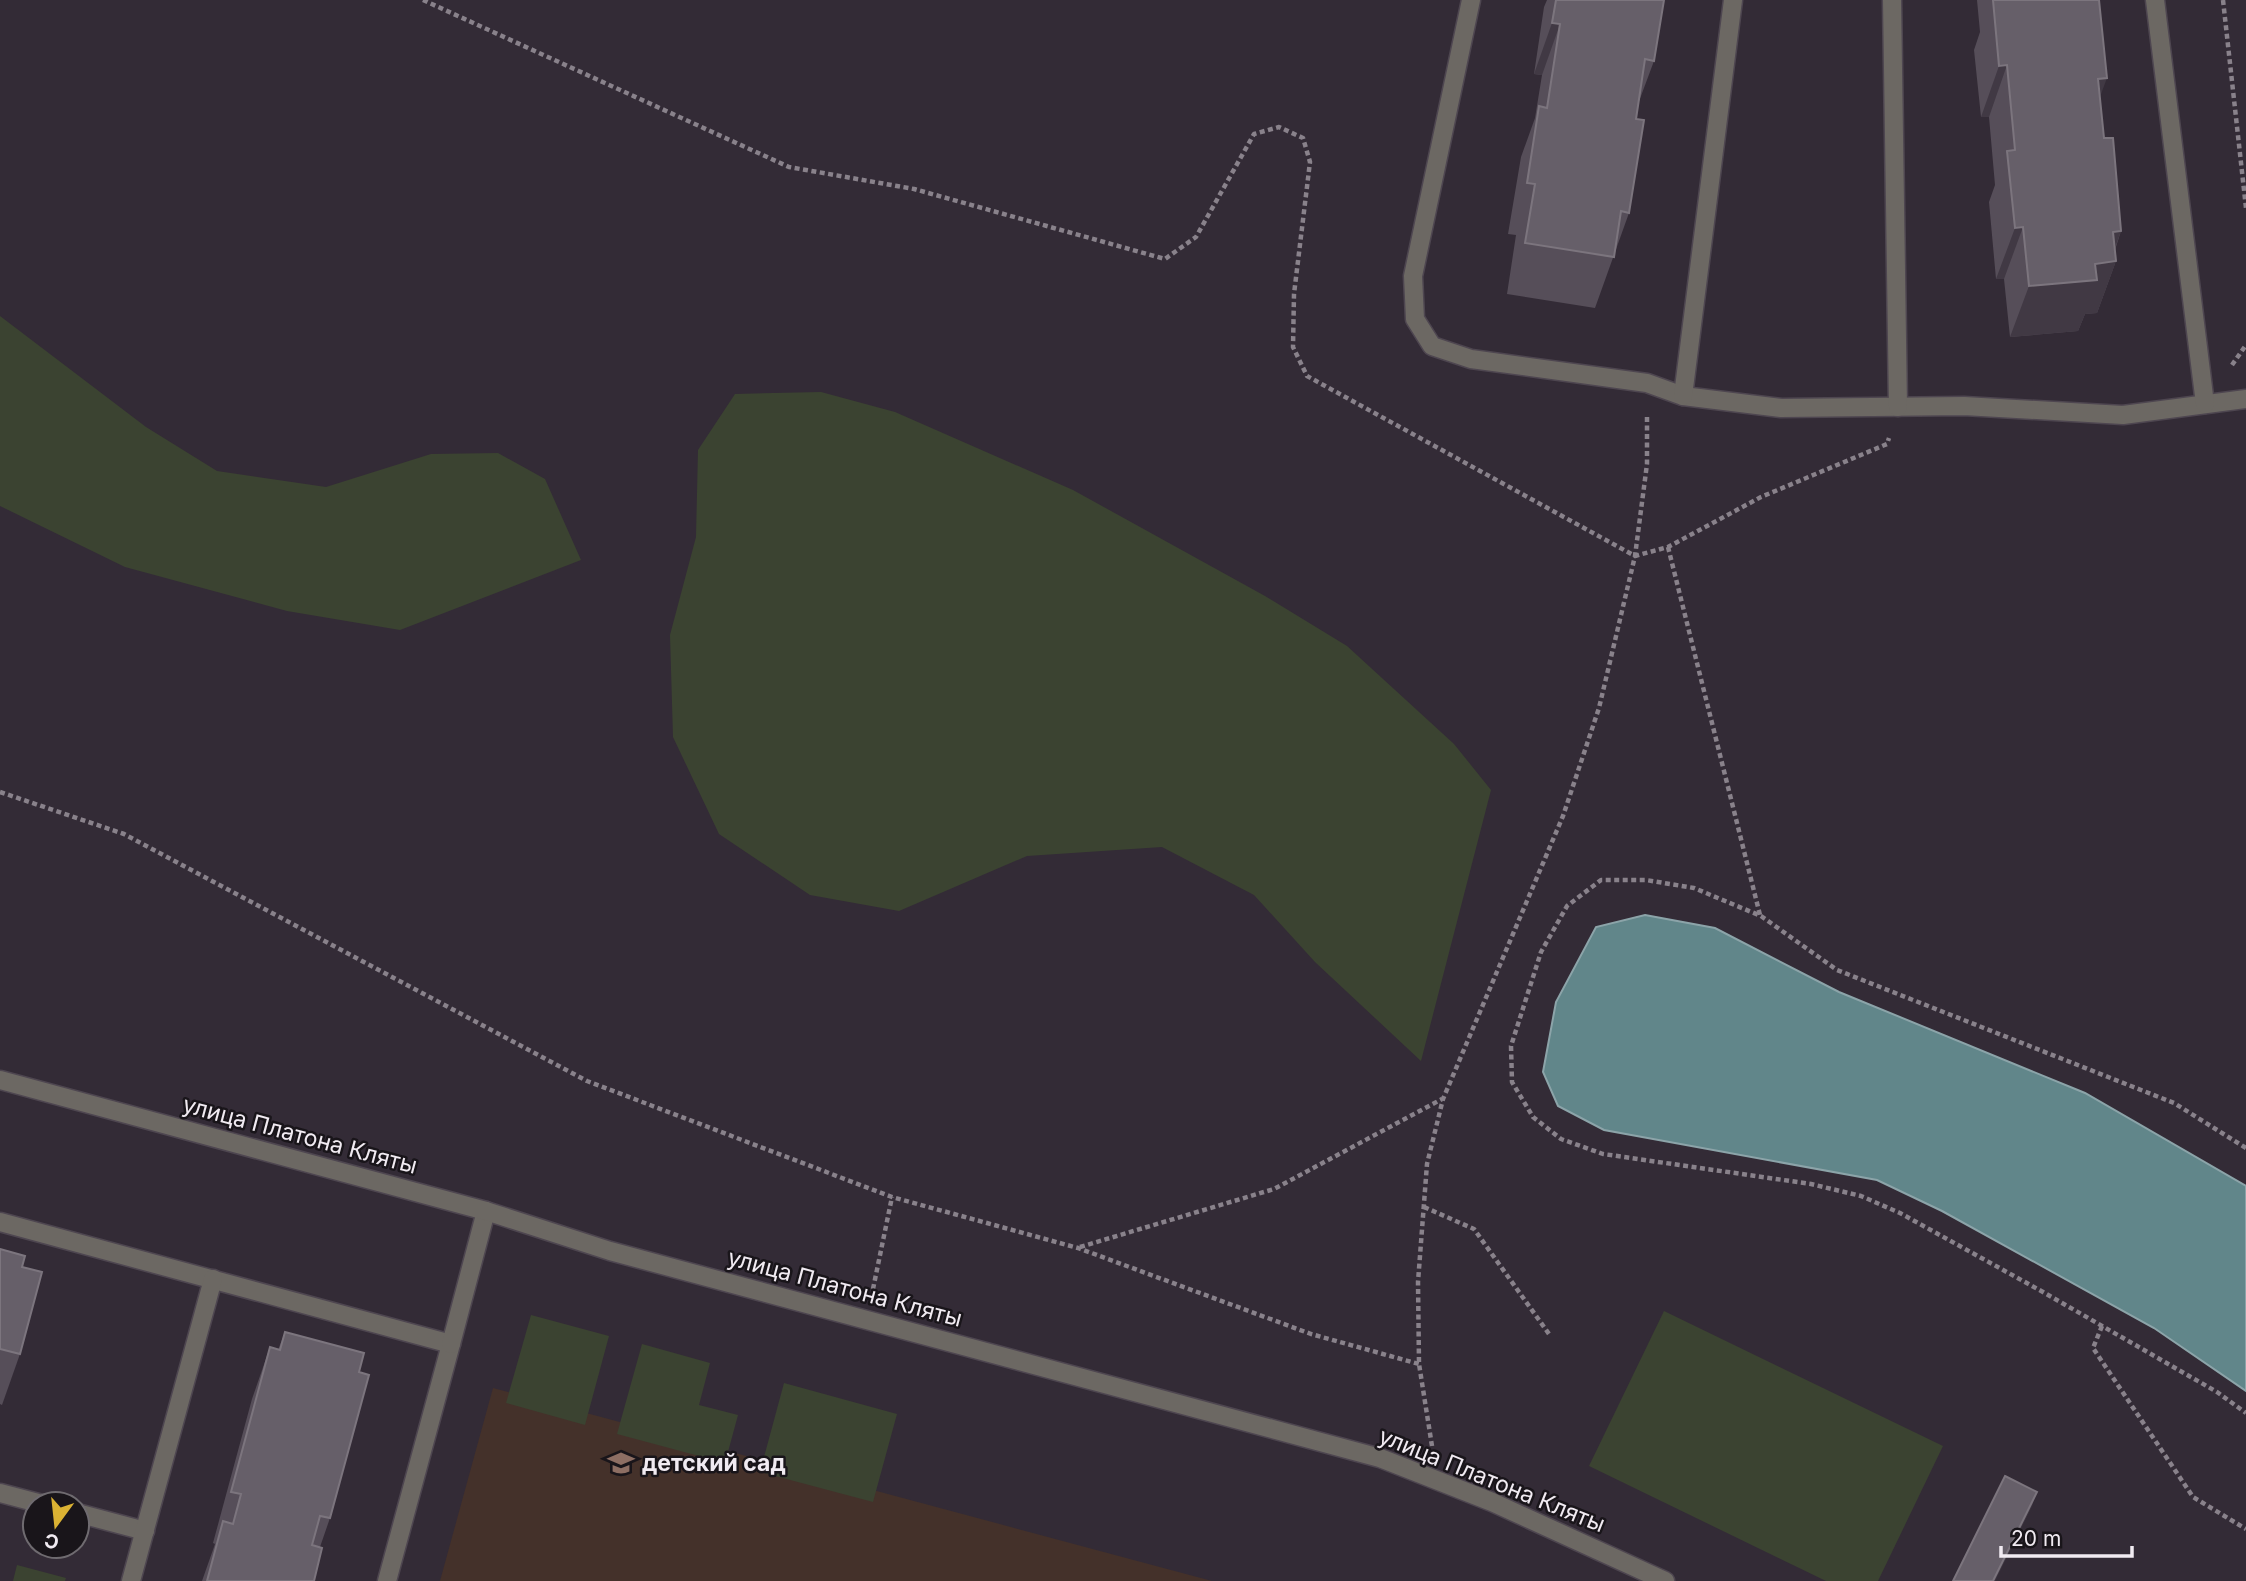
<svg xmlns="http://www.w3.org/2000/svg" width="2246" height="1581" viewBox="0 0 2246 1581" font-family="Inter,sans-serif">
	<style>
		.education { fill: #44312a }
		.green { fill: #3b4331 }
		.water { fill: #61868a; stroke: #8ca4a9; stroke-width: 2 }
		.lines { fill: none; stroke-linecap: round; stroke-linejoin: round }
		.service-casing { stroke: #4e4650; stroke-width: 21 }
		.minor-casing { stroke: #4e4650; stroke-width: 21 }
		.path { stroke: #89828b; stroke-width: 4.5; stroke-dasharray: 5 3.5; stroke-linecap: butt }
		.service { stroke: #6c6863; stroke-width: 18 }
		.minor { stroke: #6c6863; stroke-width: 18 }
		.wall { fill: #564e59 }
		.shaded-wall { fill: #413944 }
		.building { fill: #665f69; stroke: #7c757e; stroke-width: 2 }
		.labels { text-anchor: middle; dominant-baseline: central; stroke-width: 5; stroke-linejoin: round; paint-order: stroke }
		.street-label { font-size: 23px; fill: #f1ebf2; stroke: #19151a }
		.poi-label { font-size: 23px; font-weight: bold; fill: #f1ebf2; stroke: #19151a; text-anchor: start }
	</style>
	<rect width="100%" height="100%" fill="#332b36"/>
	<polygon class="education" points="493,1388 1212,1581 440,1581"/>
	<g class="green">
		<polygon points="0,316 146,427 217,471 326,487 431,454 498,453 545,479 581,560 400,630 287,611 125,567 0,506"/>
		<polygon points="821,392 895,412 1073,490 1265,596 1347,646 1454,744 1491,790 1421,1061 1315,962 1254,895 1162,847 1027,856 899,911 810,895 719,834 673,737 670,635 696,537 698,450 735,394"/>
		<polygon points="1664,1311 1943,1446 1878,1581 1826,1581 1589,1466"/>
		<polygon points="531,1315 609,1336 585,1425 506,1403"/>
		<polygon points="642,1344 710,1363 699,1405 738,1415 725,1463 617,1434"/>
		<polygon points="784,1383 897,1414 873,1502 760,1472"/>
		<polygon points="17,1565 66,1578 65,1581 13,1581"/>
	</g>
	<polygon class="water" points="1645,915 1715,928 1839,992 2085,1093 2246,1186 2246,1391 2154,1328 1942,1211 1877,1180 1604,1130 1558,1106 1543,1072 1556,1002 1596,927"/>
	<g class="lines">
		<g class="service-casing">
			<g id="service">
				<polyline points="1471,0 1413,276 1415,319 1432,346 1471,359 1647,383 1683,396 1781,408 1964,406 2123,415 2246,399"/>
				<polyline points="1892,0 1898,407"/>
				<polyline points="2155,0 2205,404"/>
				<polyline points="1683,396 1733,0"/>
				<polyline points="0,1222 451,1344 387,1581"/>
				<polyline points="451,1344 486,1211"/>
				<polyline points="0,1493 42,1504"/>
				<polyline points="77,1513 145,1531"/>
				<polyline points="131,1581 213,1279"/>
			</g>
		</g>
		<g class="minor-casing">
			<polyline id="minor" points="0,1080 486,1211 610,1251 1380,1458 1492,1502 1665,1581"/>
		</g>
		<g class="path">
			<polyline points="423,0 789,167 914,189 1165,259 1196,237 1254,134 1279,127 1303,138 1310,162 1294,294 1293,347 1307,376 1635,556 1668,547 1761,497 1887,444 1889,438"/>
			<polyline points="2223,0 2246,208"/>
			<polyline points="2232,365 2246,345"/>
			<polyline points="1668,547 1760,915"/>
			<polyline points="0,792 124,834 587,1081 892,1197 1078,1248 1311,1334 1419,1364"/>
			<polyline points="2246,1148 2174,1103 1837,970 1761,916 1694,888 1646,880 1601,880 1567,906 1541,952 1511,1046 1512,1082 1533,1117 1561,1139 1603,1154 1811,1184 1861,1196 1900,1213 2043,1292 2217,1392 2246,1413"/>
			<polyline points="1424,1207 1474,1229 1549,1334"/>
			<polyline points="1080,1247 1274,1189 1442,1099"/>
			<polyline points="873,1289 892,1197"/>
			<polyline points="2102,1326 2093,1348 2193,1497 2246,1529"/>
			<polyline points="1432,1446 1419,1364 1418,1282 1427,1164 1443,1099 1563,816 1599,708 1635,556 1647,464 1647,415"/>
		</g>
		<use href="#service" class="service"/>
		<use href="#minor" class="minor"/>
	</g>
	<g class="wall">
		<polygon points="1547,0 1664,0 1654,61 1638,104 1636,119 1629,213 1595,308 1507,294 1516,235 1508,234 1521,157 1535,118 1542,75 1534,74 1544,7"/>
		<polygon points="1977,0 2099,0 2100,97 2104,138 2121,231 2115,250 2116,261 2097,313 2085,314 2078,331 2010,337 2004,279 1996,279 1989,202 1995,185 1989,117 1981,117 1974,50 1980,32"/>
		<polygon points="0,1249 22,1267 20,1354 2,1405 0,1404"/>
		<polygon points="285,1332 359,1372 330,1518 320,1547 314,1581 202,1581 215,1544 213,1543 252,1399 270,1347 278,1350"/>
	</g>
	<g class="shaded-wall">
		<polygon points="1552,23 1560,24 1542,75 1534,74"/>
		<polygon points="2007,65 1989,117 1981,117 1999,66"/>
		<polygon points="2107,78 2088,129 2098,79"/>
		<polygon points="2023,227 2004,279 1996,279 2015,228"/>
		<polygon points="2121,231 2110,262 2116,261 2097,313 2085,314 2078,331 2010,337 2029,286 2095,264 2113,232"/>
		<polygon points="2037,1492 2032,1506 1995,1581 1993,1581"/>
	</g>
	<g class="building">
		<polygon points="1556,0 1664,0 1654,61 1645,59 1636,119 1644,120 1629,213 1621,211 1614,257 1525,243 1535,184 1527,183 1539,106 1547,108 1560,24 1552,23"/>
		<polygon points="1993,0 2099,0 2107,78 2098,79 2104,138 2113,138 2121,231 2113,232 2116,261 2095,264 2097,280 2029,286 2023,227 2015,228 2007,151 2015,150 2007,65 1999,66"/>
		<polygon points="0,1249 25,1256 22,1267 42,1272 20,1354 0,1349"/>
		<polygon points="285,1332 364,1353 359,1372 369,1375 330,1518 320,1516 312,1545 322,1548 314,1581 207,1581 223,1521 233,1524 241,1494 231,1492 270,1347 280,1350"/>
		<polygon points="2005,1476 2037,1492 1993,1581 1953,1581"/>
	</g>
	<defs>
		<g id="school-bare" transform="scale(2.1)"><path d="M0-5L7-2L0 1L-7-2ZM-4 1L0 2.5L4 1V4Q0 6-4 4Z" fill="#8d6e63" stroke="#19151a" stroke-width="2.5" paint-order="stroke"/></g>
	</defs>
	<g fill-rule="evenodd">
		<use href="#school-bare" x="621" y="1463"/>
	</g>
	<g class="labels">
		<g class="street-label">
			<text transform="translate(300 1135) rotate(15)">улица Платона Кляты</text>
			<text transform="translate(845 1288) rotate(15)">улица Платона Кляты</text>
			<text transform="translate(1492 1480) rotate(22)">улица Платона Кляты</text>
		</g>
		<g class="poi-label">
			<text x="642" y="1463">детский сад</text>
		</g>
	</g>
	<g transform="translate(56 1525) rotate(195)"><circle r="33" fill="#19151a" stroke="#6f6b70" stroke-width="2"/>
	<path d="M0-5L12 26L0 18L-12 26Z" fill="#dbb233"/>
	<text y="-10" font-size="19" font-weight="bold" text-anchor="middle" fill="#f1ebf2">С</text>
	</g>
	<path d="M2001 1546v10h131v-10" fill="none" stroke="#f1ebf2" stroke-width="3.5"/>
	<text x="2011" y="1546" font-size="21" fill="#f1ebf2" stroke="#19151a" stroke-width="5" paint-order="stroke">20 m</text>
</svg>
